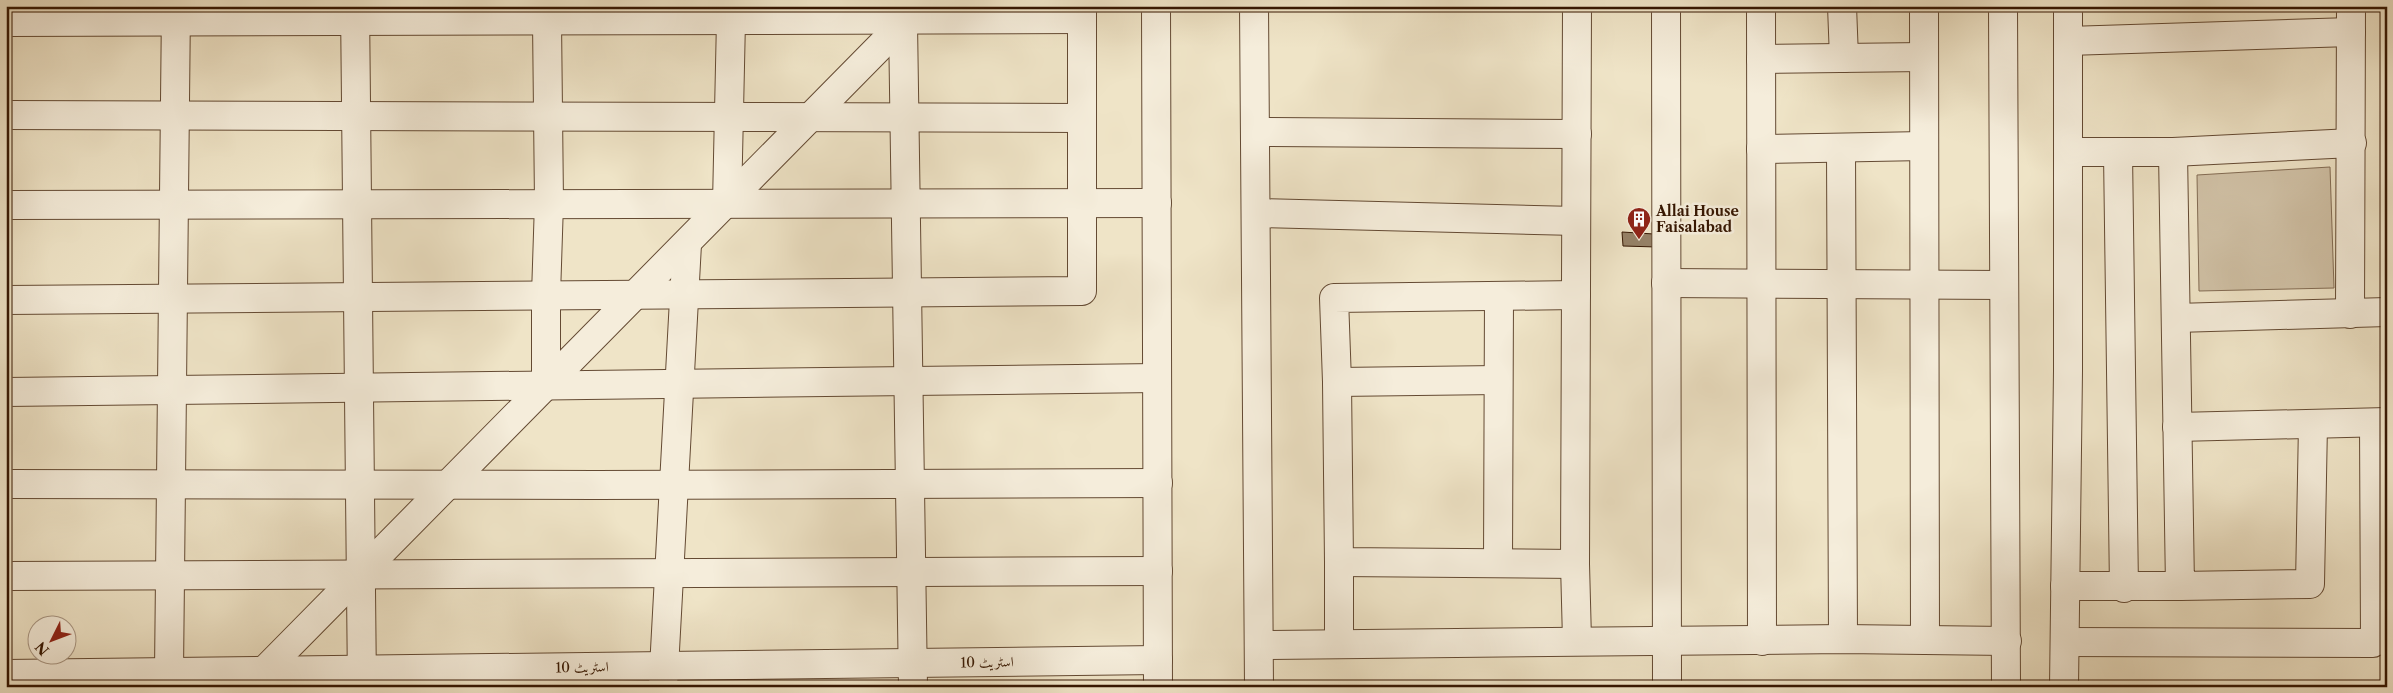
<svg xmlns="http://www.w3.org/2000/svg" width="2393" height="693" viewBox="0 0 2393 693" font-family="'Libre Caslon Text',Amiri,serif">
	<style>
		.green { fill: #d0c1a6; stroke: #836c54 }
		.building { fill: #968268; stroke: #361702 }
		.lines { fill: none; stroke-linecap: round; stroke-linejoin: round }
		.minor-casing { stroke: #644a33; stroke-width: 30 }
		.minor { stroke: #f5eddb; stroke-width: 28 }
		.labels { text-anchor: middle; dominant-baseline: central; stroke-width: 5; stroke-linejoin: round; paint-order: stroke }
		.poi-label { font-size: 14px; font-weight: bold; fill: #361702; stroke: #f5eddb; text-anchor: start }
		.street-label { font-size: 14px; fill: #361702; stroke: #f5eddb }
	</style>
	<rect width="100%" height="100%" fill="#efe4c7"/>
	<filter id="stains"><feTurbulence type="fractalNoise" baseFrequency=".004" numOctaves="4"/><feColorMatrix values="0 0 0 0 .2 0 0 0 0 .09 0 0 0 0 .02 0 0 0 .5 -.17"/></filter>
	<radialGradient id="worn" r=".72"><stop offset=".6" stop-color="#630" stop-opacity="0"/><stop offset="1" stop-color="#630" stop-opacity=".3"/></radialGradient>
	<polygon class="green" points="2330,167 2334,288 2199,291 2197,175"/>
	<polygon class="building" points="1622,232 1654,234 1657,247 1623,246"/>
	<g class="lines">
		<g class="minor-casing">
			<g id="minor">
				<polyline points="355,6 362,687"/>
				<polyline points="1156,6 1158,687"/>
				<polyline points="1254,6 1259,687"/>
				<polyline points="1666,6 1667,687"/>
				<polyline points="1761,6 1762,641"/>
				<polyline points="1842,6 1844,58"/>
				<polyline points="1924,6 1925,640"/>
				<polyline points="2003,6 2006,687"/>
				<polyline points="6,22 1082,19"/>
				<polyline points="903,23 913,687"/>
				<polyline points="2068,41 2351,32"/>
				<polyline points="1761,59 1924,57"/>
				<polyline points="6,115 1082,118"/>
				<polyline points="1255,132 1577,134"/>
				<polyline points="1761,149 1924,146"/>
				<polyline points="1841,149 1843,639"/>
				<polyline points="2069,152 2173,152 2352,143"/>
				<polyline points="2173,152 2180,586 2310,584 2313,424"/>
				<polyline points="2118,153 2124,588"/>
				<polyline points="727,203 731,20"/>
				<polyline points="6,205 1157,203"/>
				<polyline points="1256,213 1576,221"/>
				<polyline points="1666,283 2003,285"/>
				<polyline points="6,300 1082,291 1082,6"/>
				<polyline points="2350,314 2351,6"/>
				<polyline points="2176,318 2387,312"/>
				<polyline points="1337,382 1498,380"/>
				<polyline points="546,386 546,295 549,203 547,21"/>
				<polyline points="6,392 1157,378"/>
				<polyline points="2177,427 2387,422"/>
				<polyline points="6,484 596,485 1158,483"/>
				<polyline points="1339,562 1339,644"/>
				<polyline points="1498,563 1499,296"/>
				<polyline points="1575,564 1339,562 1337,382 1334,298 1576,295"/>
				<polyline points="6,576 1158,571"/>
				<polyline points="2065,586 2180,586"/>
				<polyline points="1577,640 1575,564 1577,6"/>
				<polyline points="2065,642 2373,643 2375,638 2374,423"/>
				<polyline points="1260,645 1843,639 2007,641"/>
				<polyline points="169,672 176,6"/>
				<polyline points="6,674 1158,660"/>
				<polyline points="258,677 914,12"/>
				<polyline points="663,687 687,244"/>
				<polyline points="2064,687 2068,371 2068,6"/>
			</g>
		</g>
		<use href="#minor" class="minor"/>
	</g>
	<defs>
		<g id="building-pin" transform="scale(1.25)"><path d="M0 17L-7.5 6A9.5 9.5 0 1 1 7.5 6Z" fill="#8f2418" stroke="#f5eddb"/><path d="M-4-6H4V6H1V3H-1V6H-4ZM-2.5-4.3h1.7v1.8h-1.7ZM.8-4.3h1.7v1.8H.8ZM-2.5-1h1.7V.8h-1.7ZM.8-1h1.7V.8H.8Z" fill="#fff"/></g>
	</defs>
	<g fill-rule="evenodd">
		<use href="#building-pin" x="1639" y="219"/>
	</g>
	<g class="labels">
		<g class="poi-label">
			<text x="1656" y="211">Allai House<tspan x="1656" dy="16">Faisalabad</tspan></text>
		</g>
		<g class="street-label">
			<text transform="translate(987 662) rotate(-1)">اسٹریٹ 10</text>
			<text transform="translate(582 667) rotate(-1)">اسٹریٹ 10</text>
		</g>
	</g>
	<rect width="2393" height="693" fill="none" stroke="#efe4c7" stroke-width="25"/>
	<rect x="8" y="8" width="2378" height="678" fill="none" stroke="#361702" stroke-width="2.5"/>
	<rect x="12" y="12" width="2368" height="668" fill="none" stroke="#361702"/>
	<g transform="translate(52 640) rotate(228)"><circle r="24" fill="#f5eddb" stroke="#a99784"/>
	<path d="M0-4L9 19L0 12L-9 19Z" fill="#8f2418"/>
	<text y="-8" font-size="14" font-weight="bold" text-anchor="middle" fill="#361702">N</text>
	</g>
	<rect width="100%" height="100%" filter="url(#stains)"/>
	<rect width="100%" height="100%" fill="url(#worn)"/>
</svg>
